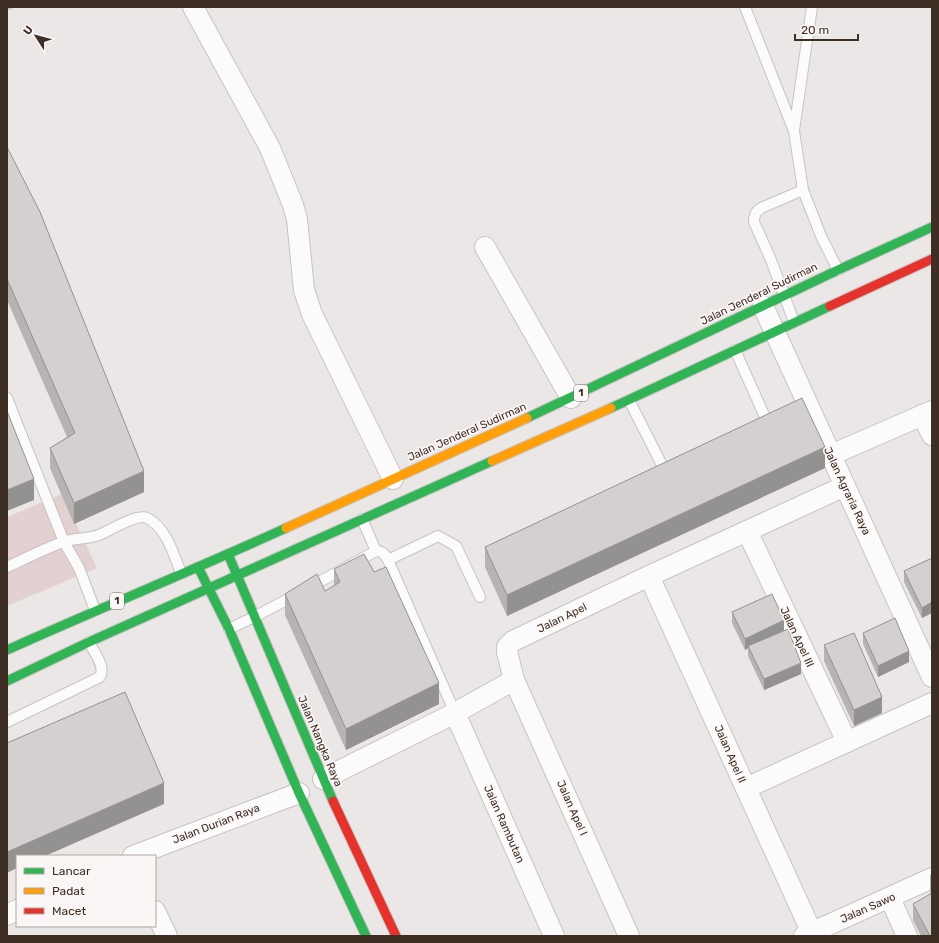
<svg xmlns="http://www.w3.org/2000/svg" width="939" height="943" viewBox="0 0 939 943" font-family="Rubik,sans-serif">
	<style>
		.green { fill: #e3d0d1 }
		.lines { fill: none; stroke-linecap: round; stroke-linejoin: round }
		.lane-casing { stroke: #c7c3c2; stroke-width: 12 }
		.street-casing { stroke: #c7c3c2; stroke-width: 22 }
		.fast-casing { stroke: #c7c2c0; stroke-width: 11 }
		.slow-casing { stroke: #c7c2c0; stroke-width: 11 }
		.jam-casing { stroke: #c7c2c0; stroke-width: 11 }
		.lane { stroke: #fcfbfb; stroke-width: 10 }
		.street { stroke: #fcfbfb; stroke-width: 20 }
		.fast { stroke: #30b455; stroke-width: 9 }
		.slow { stroke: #ff9f0a; stroke-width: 9 }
		.jam { stroke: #e5322d; stroke-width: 9 }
		.rail { stroke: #ccc9c8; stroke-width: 3; stroke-dasharray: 8 4; stroke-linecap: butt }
		.wall { fill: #b6b3b2 }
		.shaded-wall { fill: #949291 }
		.building { fill: #d4d0cf; stroke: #949291 }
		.labels { text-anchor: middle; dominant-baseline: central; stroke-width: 3.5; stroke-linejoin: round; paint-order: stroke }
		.shield { fill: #faf6f5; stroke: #776a63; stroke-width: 1 }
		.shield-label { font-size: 10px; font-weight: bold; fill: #3f2e24 }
		.street-label { font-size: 11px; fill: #3f2e24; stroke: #faf6f5 }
	</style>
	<rect width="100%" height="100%" fill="#ebe7e6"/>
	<polygon class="green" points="62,494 97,568 7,606 7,517"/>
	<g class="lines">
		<g class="lane-casing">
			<g id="lane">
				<polyline points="745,7 794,131 803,190 821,236 838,270"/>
				<polyline points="794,130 812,7"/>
				<path d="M794,322L771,260L754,222C754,216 755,212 761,208L803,190"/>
				<polyline points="735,350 765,417 764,423 761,427"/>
				<polyline points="7,398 64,542 79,568 95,610"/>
				<polyline points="629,400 666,473"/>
				<polyline points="362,519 376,551"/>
				<polyline points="388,560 438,536 456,546 480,597"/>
				<path d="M7,567C26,558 44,549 63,542C74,538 88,539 99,535C109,531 137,513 147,518C166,527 174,555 181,573"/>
				<path d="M310,587L376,551C383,551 385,555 388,560L455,713"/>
				<polyline points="229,629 254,617 296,595"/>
				<path d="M7,722L100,677C106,667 94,652 89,642"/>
			</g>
		</g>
		<g class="street-casing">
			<g id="street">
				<polyline points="193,7 270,148 293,205 297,219 304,290 312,314 393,479"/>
				<polyline points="485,247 571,398"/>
				<polyline points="763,306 932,677"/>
				<polyline points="922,415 932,435"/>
				<polyline points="831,455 932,411"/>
				<polyline points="747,531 847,742"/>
				<polyline points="649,576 812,933"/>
				<polyline points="455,713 554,936"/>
				<polyline points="323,779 455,713 514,680"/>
				<polyline points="746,788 932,703"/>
				<polyline points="133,856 299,793"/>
				<polyline points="890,898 907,936"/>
				<polyline points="155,911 167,936"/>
				<polyline points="7,915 17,910"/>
				<polyline points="629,936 514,680 507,652 507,647 513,641 649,576 845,486"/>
				<polyline points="804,936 932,878"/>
			</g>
		</g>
		<g class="fast-casing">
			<g id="fast">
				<polyline points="611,408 830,306"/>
				<polyline points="527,418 838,270 932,227"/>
				<polyline points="228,554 333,801"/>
				<polyline points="198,567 229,629 299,793 366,936"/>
				<path d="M7,650C100,608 194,570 286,528"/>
				<polyline points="7,681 89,642 492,461"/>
			</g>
		</g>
		<g class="slow-casing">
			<g id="slow">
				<polyline points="492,461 611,408"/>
				<polyline points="286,528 527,418"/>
			</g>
		</g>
		<g class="jam-casing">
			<g id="jam">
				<polyline points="830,306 932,259"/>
				<polyline points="333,801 396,936"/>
			</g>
		</g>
		<use href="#lane" class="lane"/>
		<use href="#street" class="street"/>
		<use href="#fast" class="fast"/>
		<use href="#slow" class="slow"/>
		<use href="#jam" class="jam"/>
		<polyline class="rail" points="7,9 13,7"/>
	</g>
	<g class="wall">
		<polygon points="7,147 144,492 74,524 50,468 50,448 67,437 7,300"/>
		<polygon points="825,468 507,616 485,567 485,547"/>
		<polygon points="932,558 922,618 904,582 904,571"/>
		<polygon points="334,569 439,704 346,750 285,615 285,594 325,591 334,586"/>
		<polygon points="732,612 784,631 801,674 764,690 748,656 748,648 745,650 732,623"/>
		<polygon points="863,633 909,662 878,677 863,644"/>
		<polygon points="824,645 882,713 854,726 824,661"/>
		<polygon points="930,875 932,875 932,936 921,936 913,920 913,904 931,894 930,891"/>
	</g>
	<g class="shaded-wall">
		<polygon points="825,447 825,468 507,616 507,595"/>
		<polygon points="144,471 144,492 74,524 74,503"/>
		<polygon points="34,479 34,500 7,511 7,490"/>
		<polygon points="932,602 932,613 922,618 922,608"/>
		<polygon points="784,620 784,631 748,646 748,648 745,650 745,639"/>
		<polygon points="909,651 909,662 878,677 878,666"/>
		<polygon points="801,663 801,674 764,690 764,679"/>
		<polygon points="439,683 439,704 346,750 346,729"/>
		<polygon points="882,697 882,713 854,726 854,710"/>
		<polygon points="164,783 164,804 45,856 17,856 17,868 7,873 7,852"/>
	</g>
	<g class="building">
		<polygon points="7,147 40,212 144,471 74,503 50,448 75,433 7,279"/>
		<polygon points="802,398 825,447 507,595 485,547"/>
		<polygon points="7,411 34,479 7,490"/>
		<polygon points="364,554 374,572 386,567 439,683 346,729 285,594 317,574 325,591 340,582 334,569"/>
		<polygon points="932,558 932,602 922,608 904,571"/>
		<polygon points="772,594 784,620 745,639 732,612"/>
		<polygon points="895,618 909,651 878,666 863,633"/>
		<polygon points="788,629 801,663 764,679 748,646"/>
		<polygon points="854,633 882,697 854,710 824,645"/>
		<polygon points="125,692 164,783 7,852 7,743"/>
		<polygon points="932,893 932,936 930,936 913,904"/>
	</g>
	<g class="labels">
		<g class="shield">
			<rect x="574" y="385" width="14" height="16" rx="3"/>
			<rect x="110" y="593" width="14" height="16" rx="3"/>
		</g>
		<g class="shield-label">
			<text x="581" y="393">1</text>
			<text x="117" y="601">1</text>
		</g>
		<g class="street-label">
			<text transform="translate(759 294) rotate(-26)">Jalan Jenderal Sudirman</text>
			<text transform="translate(467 432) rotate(-24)">Jalan Jenderal Sudirman</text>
			<text transform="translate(847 491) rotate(65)">Jalan Agraria Raya</text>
			<text transform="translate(562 618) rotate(-26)">Jalan Apel</text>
			<text transform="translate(797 637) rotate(65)">Jalan Apel III</text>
			<text transform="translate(320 741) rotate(67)">Jalan Nangka Raya</text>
			<text transform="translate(730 754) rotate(66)">Jalan Apel II</text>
			<text transform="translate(572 808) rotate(66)">Jalan Apel I</text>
			<text transform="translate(216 824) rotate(-21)">Jalan Durian Raya</text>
			<text transform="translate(504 824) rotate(66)">Jalan Rambutan</text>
			<text transform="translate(868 908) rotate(-24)">Jalan Sawo</text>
		</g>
	</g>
	<rect width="939" height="943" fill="none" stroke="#3f2e24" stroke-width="16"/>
	<rect x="16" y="855" width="140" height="72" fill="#faf6f5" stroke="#afa6a1"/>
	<rect x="24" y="868" width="20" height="6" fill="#30b455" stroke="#afa6a1"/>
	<text x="52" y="875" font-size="12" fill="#3f2e24">Lancar</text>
	<rect x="24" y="888" width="20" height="6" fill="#ff9f0a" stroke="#afa6a1"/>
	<text x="52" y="895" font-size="12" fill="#3f2e24">Padat</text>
	<rect x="24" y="908" width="20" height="6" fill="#e5322d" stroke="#afa6a1"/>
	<text x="52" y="915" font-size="12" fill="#3f2e24">Macet</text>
	<g transform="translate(36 36) rotate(306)" stroke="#faf6f5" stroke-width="3" paint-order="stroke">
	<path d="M0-3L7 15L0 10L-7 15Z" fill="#3f2e24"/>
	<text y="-6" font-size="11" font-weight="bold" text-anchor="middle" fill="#3f2e24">U</text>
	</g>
	<path d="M795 34v6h63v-6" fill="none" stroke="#3f2e24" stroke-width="2"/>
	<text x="801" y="34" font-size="12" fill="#3f2e24" stroke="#faf6f5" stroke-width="3" paint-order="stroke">20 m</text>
</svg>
